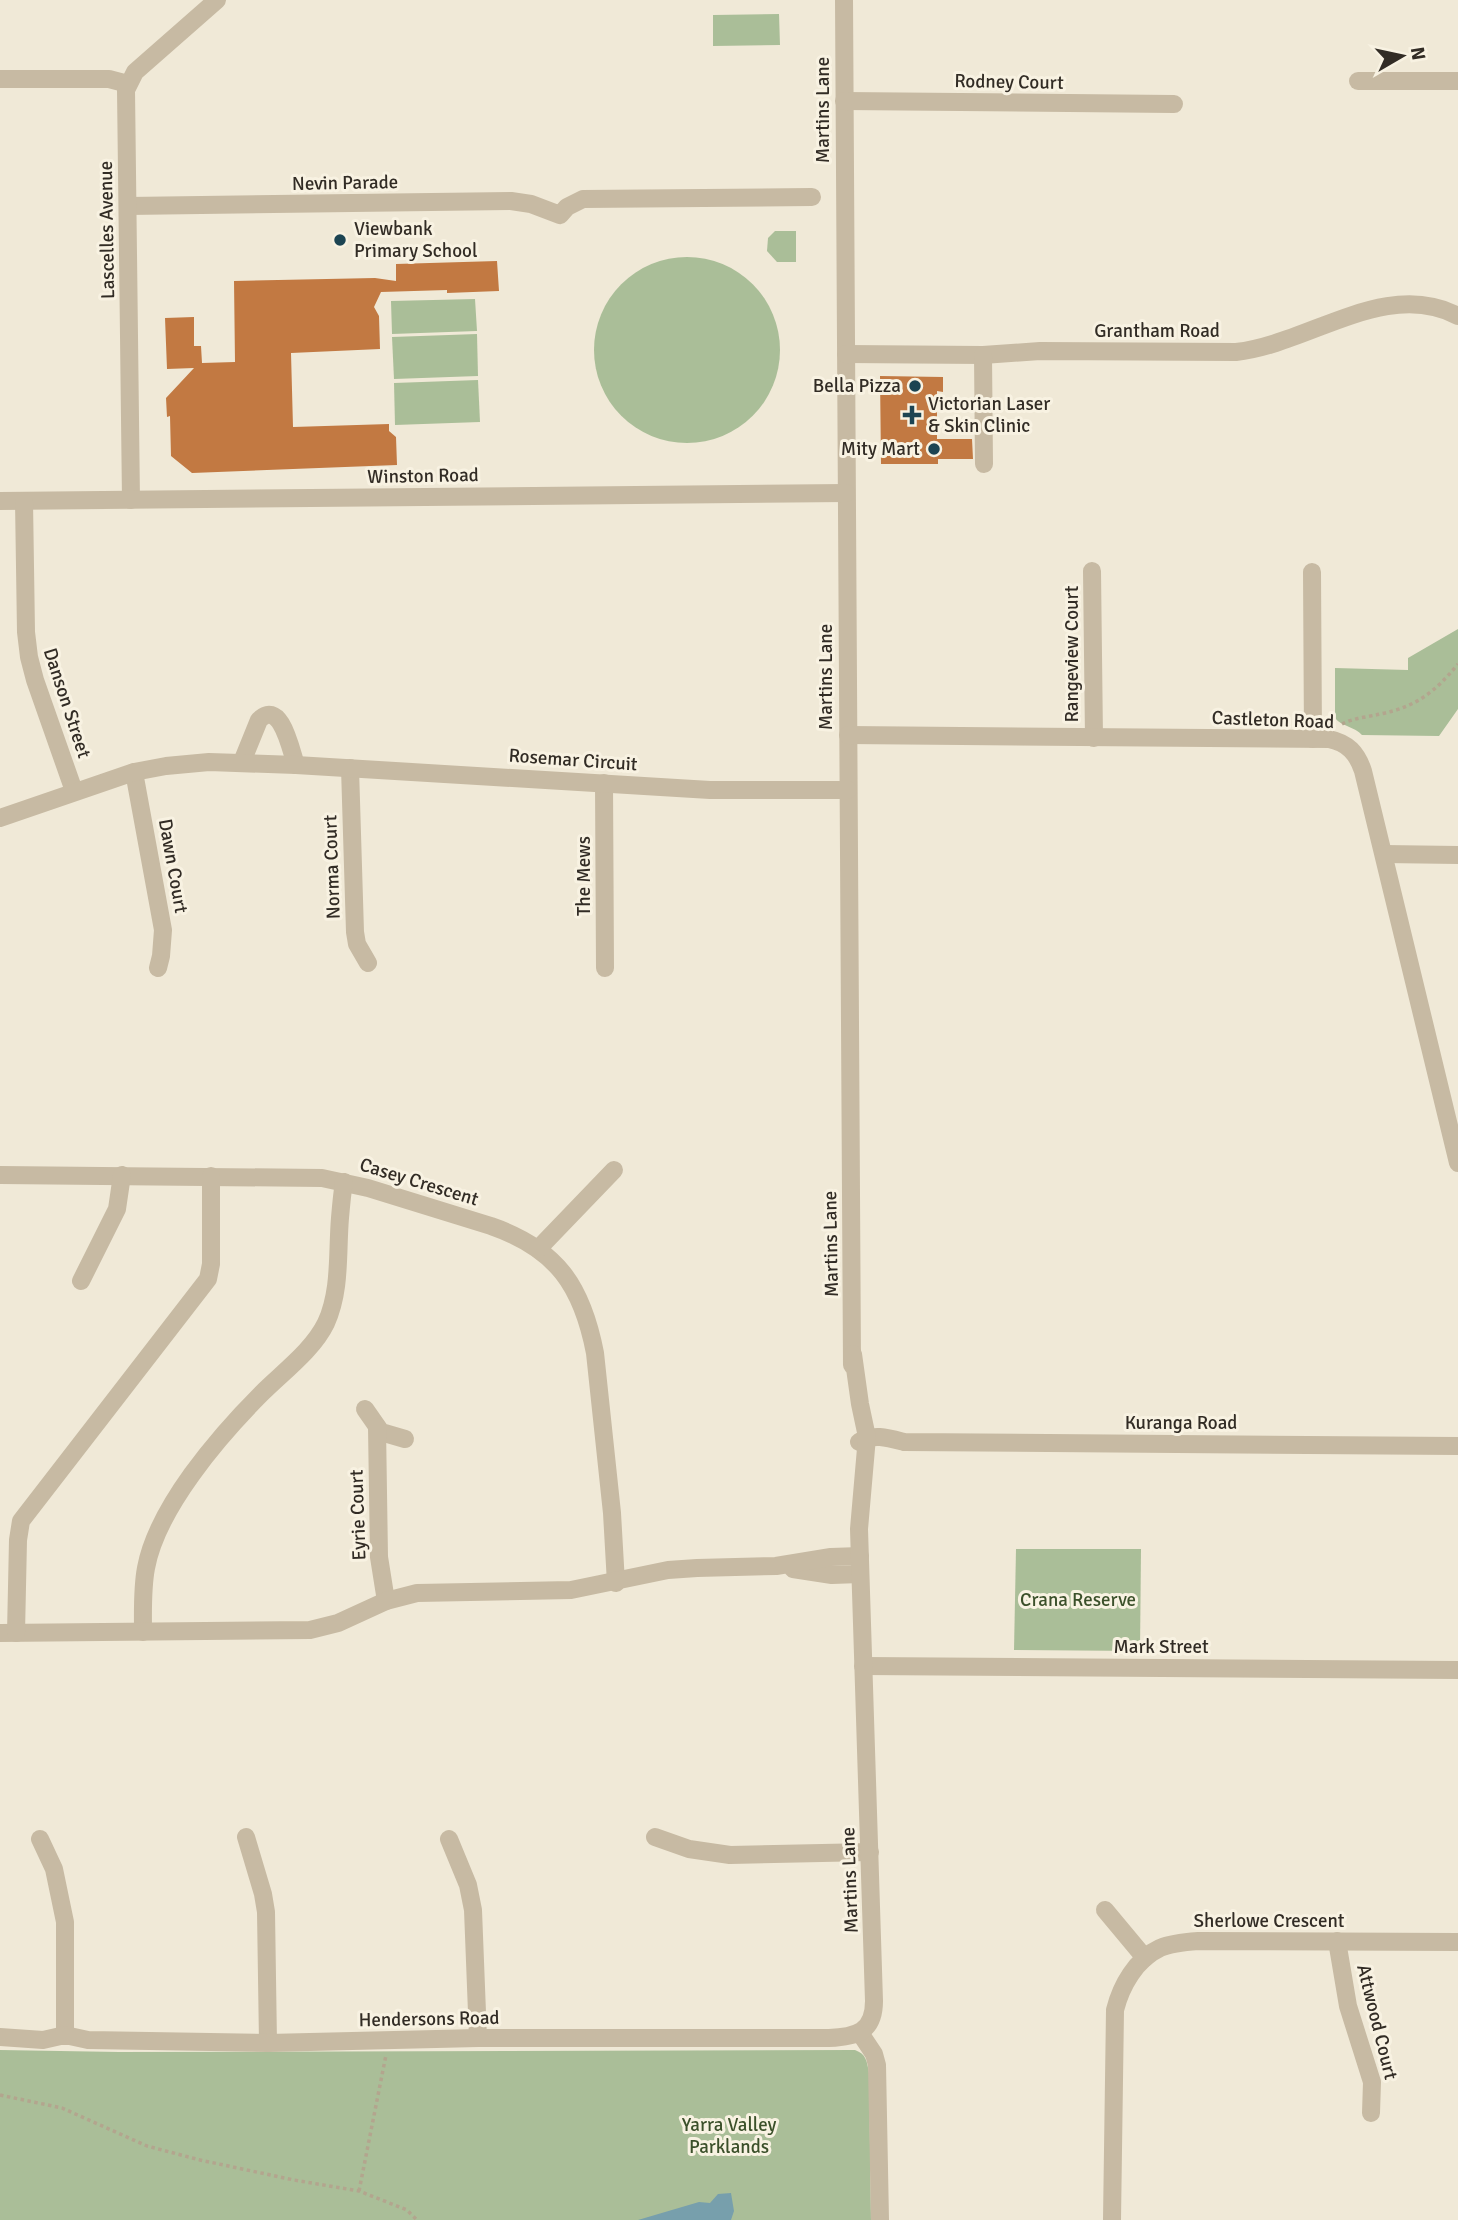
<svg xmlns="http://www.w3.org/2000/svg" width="1458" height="2220" viewBox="0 0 1458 2220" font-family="Signika,sans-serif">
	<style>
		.green { fill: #aabe98 }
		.water { fill: #779fac }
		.building { fill: #c27942 }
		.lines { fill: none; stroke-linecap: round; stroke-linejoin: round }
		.path { stroke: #b3a58e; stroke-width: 3.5; stroke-dasharray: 3.5 3.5; stroke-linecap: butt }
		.minor { stroke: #c7baa3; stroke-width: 18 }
		.poi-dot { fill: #1c4452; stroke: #f8f2e2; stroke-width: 2.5 }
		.labels { text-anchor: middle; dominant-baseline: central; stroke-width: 6; stroke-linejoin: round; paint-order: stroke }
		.street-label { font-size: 19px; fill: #322c25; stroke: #f8f2e2 }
		.poi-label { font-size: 19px; fill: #322c25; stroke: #f8f2e2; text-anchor: start }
		.park-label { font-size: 19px; fill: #3b502a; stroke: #f8f2e2 }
	</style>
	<rect width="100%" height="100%" fill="#f0e9d7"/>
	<g class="green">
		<polygon points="779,14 780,45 713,46 713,15"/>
		<polygon points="775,231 796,231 796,262 777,262 767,251 768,238"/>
		<circle cx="687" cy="350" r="93"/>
		<polygon points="475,299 477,331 392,334 391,301"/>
		<polygon points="477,334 478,376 394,379 392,337"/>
		<polygon points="478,380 480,422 395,425 394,383"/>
		<path d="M1458,629V709L1439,736L1362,735C1355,727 1341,726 1335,718V668L1408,670V658Z"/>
		<polygon points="1016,1549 1141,1549 1140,1651 1014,1650"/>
		<path d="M0,2050L119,2052L855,2050C866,2054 867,2061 869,2073L871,2220H0Z"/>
	</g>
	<polygon class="water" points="731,2193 734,2211 731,2220 638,2220 699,2202 710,2203 718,2194"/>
	<g class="building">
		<polygon points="497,261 499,291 447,293 447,290 381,292 374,307 379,316 380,349 291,353 293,427 389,424 389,431 396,437 397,465 192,473 171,456 170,416 167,417 166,398 194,368 167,369 165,318 194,317 194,346 201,346 202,363 235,362 234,281 375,278 396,281 396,264"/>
		<polygon points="880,376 943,377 943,392 937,391 937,439 972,439 973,459 938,459 938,464 881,464"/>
	</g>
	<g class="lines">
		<g class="path">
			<path d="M1342,724C1353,718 1368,717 1380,714C1416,707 1435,692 1458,664"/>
			<polyline points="0,2095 62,2108 147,2146 200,2160 294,2180 359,2191 407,2210 417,2220"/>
			<polyline points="359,2191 386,2055"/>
		</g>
		<g class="minor">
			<polyline points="844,0 852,1365"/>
			<polyline points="0,79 109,79 128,84"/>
			<polyline points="1358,81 1458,81"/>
			<polyline points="844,101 1174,104"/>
			<polyline points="128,206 511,201 531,204 560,215 567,207 583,199 812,197"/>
			<path d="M846,354L983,355L1040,351L1236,352C1309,344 1386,278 1458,316"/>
			<polyline points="983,355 984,464"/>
			<polyline points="131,500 126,90 135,72 217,0"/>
			<polyline points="0,501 846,493"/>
			<polyline points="24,501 26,632 29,657 35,680 74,791"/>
			<polyline points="1092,571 1094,738"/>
			<polyline points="1312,572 1313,739"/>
			<path d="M848,735L1329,739C1348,743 1357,753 1363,771L1458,1163"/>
			<path d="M242,762L259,720C281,698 291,751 296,765"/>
			<polyline points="350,768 355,932 357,944 368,963"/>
			<polyline points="134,772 163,930 161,956 158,968"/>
			<polyline points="604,783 605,968"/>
			<polyline points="0,818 134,772 166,766 209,762 296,765 710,790 848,790"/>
			<polyline points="1384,854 1458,855"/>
			<path d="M0,1175L322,1178L368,1188L491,1226C557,1249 582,1286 595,1353L612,1513L616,1583"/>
			<polyline points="538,1249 614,1170"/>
			<polyline points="81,1281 117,1209 122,1175"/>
			<polyline points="365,1409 381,1432 405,1439"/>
			<polyline points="377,1427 379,1557 386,1601"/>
			<path d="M859,1442C873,1433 889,1438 904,1442L1458,1446"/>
			<polyline points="793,1569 832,1575 860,1574"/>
			<path d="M143,1632C143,1611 142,1589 146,1568C157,1508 219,1436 262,1393C283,1372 313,1350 326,1323C341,1290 337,1253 340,1218C341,1206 342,1194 344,1182"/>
			<polyline points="0,1633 310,1630 338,1623 386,1601 417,1593 571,1590 668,1570 697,1568 776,1566 831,1557 860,1556"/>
			<polyline points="16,1633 18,1540 21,1521 208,1279 211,1264 211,1176"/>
			<polyline points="863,1666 1458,1670"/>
			<polyline points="246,1837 263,1894 266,1912 268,2043"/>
			<polyline points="655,1837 689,1849 730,1855 870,1852"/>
			<polyline points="40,1839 54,1869 65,1922 65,2035"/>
			<polyline points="449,1839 468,1885 473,1910 478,2038"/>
			<polyline points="1105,1910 1145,1958"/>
			<polyline points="1337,1941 1348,2006 1372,2082 1371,2113"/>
			<polyline points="860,2033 874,2054 877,2065 880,2220"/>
			<path d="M0,2037L43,2040L65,2035L88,2040L268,2043L478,2038H829C856,2037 874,2032 874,2001L859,1529L867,1437L860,1404L853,1354"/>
			<path d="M1112,2220L1115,2010C1121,1986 1136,1959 1160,1948C1172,1943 1186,1942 1199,1941L1458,1942"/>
		</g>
	</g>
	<g class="poi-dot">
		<circle cx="340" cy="240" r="7"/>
		<circle cx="915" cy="386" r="7"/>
		<path d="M908.5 404.5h7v7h7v7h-7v7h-7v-7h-7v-7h7z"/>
		<circle cx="934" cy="449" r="7"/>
	</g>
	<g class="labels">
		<g class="street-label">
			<text transform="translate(1009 82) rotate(1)">Rodney Court</text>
			<text transform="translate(823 110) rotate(-90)">Martins Lane</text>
			<text transform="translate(345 183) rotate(-1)">Nevin Parade</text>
			<text transform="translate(107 230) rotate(-91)">Lascelles Avenue</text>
			<text x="1157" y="331">Grantham Road</text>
			<text transform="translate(423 476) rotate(-1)">Winston Road</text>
			<text transform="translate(1072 654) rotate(-90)">Rangeview Court</text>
			<text transform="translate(826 677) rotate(-90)">Martins Lane</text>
			<text transform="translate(67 703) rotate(72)">Danson Street</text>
			<text transform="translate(1273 720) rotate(2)">Castleton Road</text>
			<text transform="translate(573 760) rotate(4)">Rosemar Circuit</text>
			<text transform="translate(173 866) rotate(80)">Dawn Court</text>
			<text transform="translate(332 867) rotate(-92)">Norma Court</text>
			<text transform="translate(584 876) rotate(-90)">The Mews</text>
			<text transform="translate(419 1182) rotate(17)">Casey Crescent</text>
			<text transform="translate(831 1244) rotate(-91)">Martins Lane</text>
			<text x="1181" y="1423">Kuranga Road</text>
			<text transform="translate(358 1515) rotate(-92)">Eyrie Court</text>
			<text x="1161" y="1647">Mark Street</text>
			<text transform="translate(850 1880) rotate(-92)">Martins Lane</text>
			<text x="1269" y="1921">Sherlowe Crescent</text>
			<text transform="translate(429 2019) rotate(-1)">Hendersons Road</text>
			<text transform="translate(1377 2022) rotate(76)">Attwood Court</text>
		</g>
		<g class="poi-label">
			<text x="354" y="229">Viewbank<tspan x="354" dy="22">Primary School</tspan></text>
			<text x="901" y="386" text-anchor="end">Bella Pizza</text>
			<text x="928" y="404">Victorian Laser<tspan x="928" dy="22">&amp; Skin Clinic</tspan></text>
			<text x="920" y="449" text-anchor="end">Mity Mart</text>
		</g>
		<g class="park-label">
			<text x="1078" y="1600">Crana Reserve</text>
			<text x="729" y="2125">Yarra Valley<tspan x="729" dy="22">Parklands</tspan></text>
		</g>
	</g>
	<g transform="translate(1402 56) rotate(81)" stroke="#f8f2e2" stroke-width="5" paint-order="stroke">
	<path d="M0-5L12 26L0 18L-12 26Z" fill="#322c25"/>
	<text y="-10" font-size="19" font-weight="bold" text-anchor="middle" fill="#322c25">N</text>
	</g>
</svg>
